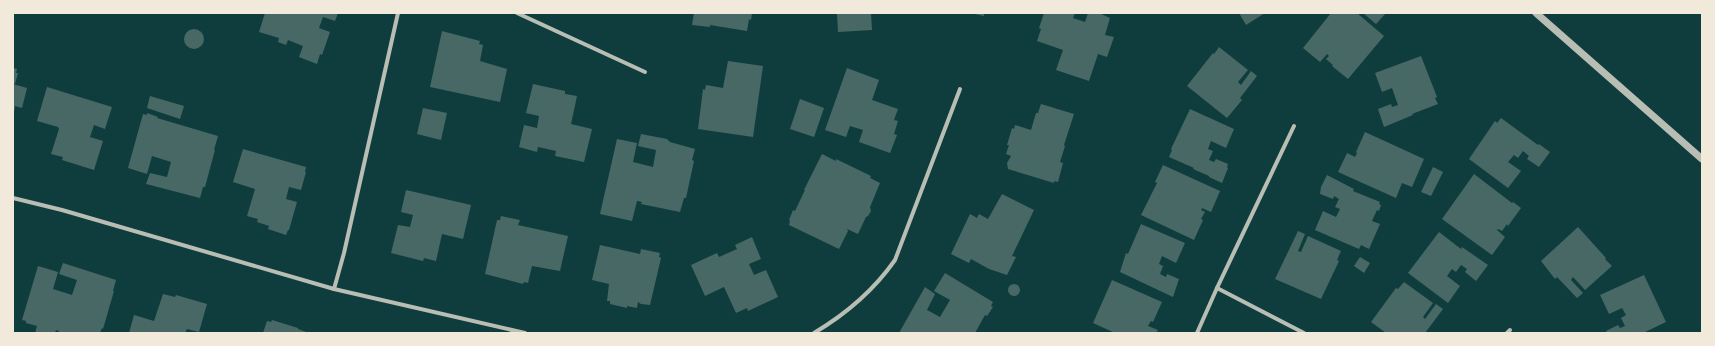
<svg xmlns="http://www.w3.org/2000/svg" width="1715" height="346" viewBox="0 0 1715 346" font-family="'Source Sans 3',sans-serif">
	<style>
		.building { fill: #486865 }
		.lines { fill: none; stroke-linecap: round; stroke-linejoin: round }
		.minor { stroke: #b8beb3; stroke-width: 4 }
		.tertiary { stroke: #b8beb3; stroke-width: 7 }
	</style>
	<rect width="100%" height="100%" fill="#0f3d3e"/>
	<g class="building">
		<polygon points="265,13 338,13 335,21 323,17 319,28 330,32 322,55 320,54 317,64 299,57 303,46 288,40 286,45 278,42 279,38 259,32"/>
		<polygon points="694,13 712,14 712,13 752,13 751,20 749,19 747,31 710,25 710,27 692,25"/>
		<polygon points="837,13 871,13 872,30 838,32"/>
		<polygon points="970,13 984,13 984,16"/>
		<polygon points="1044,13 1075,13 1073,18 1085,22 1088,13 1099,13 1110,18 1105,35 1114,37 1107,57 1098,54 1089,81 1056,70 1063,50 1037,41 1041,29 1039,28"/>
		<polygon points="1239,13 1265,13 1246,25"/>
		<polygon points="1331,13 1357,13 1384,36 1348,79 1332,66 1333,65 1326,59 1329,56 1327,54 1320,62 1303,48"/>
		<polygon points="1363,13 1386,13 1376,24"/>
		<circle cx="194" cy="39" r="10"/>
		<polygon points="442,31 480,41 479,44 483,45 480,61 507,69 500,102 430,87"/>
		<polygon points="1219,47 1248,70 1238,82 1241,85 1251,71 1257,76 1240,98 1242,100 1227,118 1187,86 1213,53 1214,54"/>
		<polygon points="1421,56 1437,97 1435,98 1438,104 1412,114 1413,115 1384,127 1378,109 1391,104 1392,107 1398,105 1392,88 1382,92 1375,73"/>
		<polygon points="728,61 763,66 753,137 698,129 703,89 705,90 706,85 723,88"/>
		<polygon points="13,68 17,69 16,73 18,73 15,84 13,83"/>
		<polygon points="847,68 879,80 872,100 898,109 894,120 898,121 894,134 897,135 890,153 859,142 863,130 850,126 846,137 825,130"/>
		<polygon points="13,84 27,88 22,108 15,106 14,112"/>
		<polygon points="533,84 565,91 565,94 577,96 571,124 592,129 584,162 555,156 556,151 538,147 537,152 519,147 524,125 537,128 539,116 526,113"/>
		<polygon points="47,87 112,107 105,129 94,125 90,137 103,141 94,170 62,160 63,157 51,154 59,129 58,127 37,121"/>
		<polygon points="150,96 184,106 180,119 147,108"/>
		<polygon points="800,99 824,108 814,137 790,129"/>
		<polygon points="1041,104 1074,114 1064,145 1065,146 1060,162 1063,163 1058,182 1054,181 1054,183 1008,169 1007,163 1011,156 1006,154 1009,145 1007,145 1012,128 1014,129 1015,125 1031,130 1036,113 1038,113"/>
		<polygon points="423,108 447,113 441,140 417,134"/>
		<polygon points="1190,109 1234,129 1226,148 1211,141 1208,149 1213,151 1209,160 1214,162 1216,159 1228,164 1227,168 1228,168 1222,183 1209,177 1209,176 1193,169 1194,168 1169,157 1172,150 1171,149"/>
		<polygon points="147,113 158,117 157,118 218,136 214,150 215,150 205,187 203,187 200,198 146,184 150,173 167,177 171,162 152,156 147,174 128,168 143,114 147,115"/>
		<polygon points="1501,118 1538,145 1539,144 1550,152 1539,167 1527,159 1529,156 1523,151 1518,158 1514,155 1508,162 1521,171 1508,188 1469,159 1495,121 1497,123"/>
		<polygon points="1365,132 1424,159 1412,187 1402,183 1396,198 1338,172 1347,153 1355,157 1357,153 1356,152"/>
		<polygon points="641,134 667,139 670,142 695,149 692,160 694,161 686,198 684,198 680,212 641,204 642,202 637,201 632,221 600,214 617,139 637,143 633,162 653,167 656,150 638,146"/>
		<polygon points="243,149 306,167 305,172 306,172 301,190 289,187 286,199 297,202 289,230 288,230 286,235 268,229 269,226 257,222 258,219 247,216 255,189 233,182"/>
		<polygon points="822,154 836,161 836,159 871,176 870,178 880,183 870,207 871,211 868,216 866,217 858,234 847,229 848,231 839,249 789,225 790,221 789,220 793,210 795,211 805,190 804,190"/>
		<polygon points="1163,165 1220,191 1211,212 1202,208 1201,210 1205,212 1201,219 1203,220 1194,240 1141,215 1157,183 1155,182"/>
		<polygon points="1433,167 1443,172 1431,196 1421,192"/>
		<polygon points="1474,174 1512,203 1513,202 1521,208 1508,226 1507,224 1502,231 1498,229 1497,230 1505,237 1492,255 1442,219"/>
		<polygon points="1327,175 1354,189 1353,191 1380,202 1379,204 1381,205 1379,211 1377,210 1372,221 1380,224 1369,249 1361,245 1359,249 1315,230 1323,211 1336,217 1340,209 1335,207 1339,199 1334,196 1333,199 1320,194 1321,187"/>
		<polygon points="406,190 471,205 463,239 442,234 436,261 424,258 423,261 391,253 398,225 410,227 413,215 401,212"/>
		<polygon points="1002,194 1034,210 1012,256 1016,257 1007,275 989,269 971,259 969,263 951,254 970,214 977,218 979,214 988,219"/>
		<polygon points="501,216 520,220 518,225 568,236 560,271 532,266 528,283 524,282 523,284 485,274 497,220 500,220"/>
		<polygon points="1141,224 1185,243 1176,263 1162,256 1159,264 1163,266 1160,274 1166,277 1167,274 1179,279 1173,297 1120,272 1126,253 1128,254"/>
		<polygon points="1578,227 1606,258 1605,259 1612,266 1585,290 1573,277 1571,280 1583,293 1577,298 1557,277 1555,279 1541,261"/>
		<polygon points="1298,231 1305,234 1298,251 1301,252 1308,236 1341,251 1337,260 1339,261 1321,299 1275,279"/>
		<polygon points="1439,232 1461,249 1462,247 1488,265 1476,281 1465,272 1467,269 1461,265 1456,272 1452,269 1447,276 1460,286 1448,303 1408,273"/>
		<polygon points="752,237 761,259 749,264 754,275 766,270 778,297 748,311 747,308 736,313 724,287 705,296 691,265 717,253 719,257 737,249 735,245"/>
		<polygon points="600,245 640,254 641,249 660,253 659,257 661,258 650,305 641,304 638,302 637,308 627,306 627,308 610,304 610,301 607,301 609,284 592,280"/>
		<polygon points="1360,257 1370,263 1364,273 1354,266"/>
		<polygon points="63,263 116,280 113,291 114,291 103,329 102,328 100,333 58,333 59,331 56,330 55,333 35,333 37,326 26,323 26,321 22,320 38,266 58,272 53,289 72,295 77,280 59,274"/>
		<polygon points="945,273 993,302 991,306 993,307 987,316 985,315 975,333 899,333 925,287 935,294 927,310 940,317 950,300 934,291"/>
		<polygon points="1644,275 1666,322 1643,333 1607,333 1606,331 1618,325 1620,328 1625,326 1621,318 1626,315 1622,308 1609,314 1600,295"/>
		<polygon points="1112,280 1162,302 1153,322 1151,321 1148,326 1158,330 1156,333 1115,333 1093,323"/>
		<polygon points="1404,282 1433,303 1423,317 1425,319 1436,304 1443,309 1425,333 1386,333 1371,322 1396,288 1398,289"/>
		<circle cx="1014" cy="290" r="6"/>
		<polygon points="163,294 175,297 176,295 207,304 199,332 187,329 185,333 129,333 134,315 154,321"/>
		<polygon points="272,320 298,328 298,329 309,333 263,333 267,321 271,322"/>
	</g>
	<g class="lines">
		<g class="minor">
			<polyline points="517,13 645,72"/>
			<polyline points="13,198 62,210 334,289 525,333"/>
			<polyline points="1217,288 1304,333"/>
			<polyline points="334,289 344,253 398,13"/>
			<path d="M814,333C846,314 874,290 895,260L960,89"/>
			<polyline points="1197,333 1217,288 1294,126"/>
			<polyline points="1507,333 1510,330"/>
		</g>
		<polyline class="tertiary" points="1536,13 1702,159"/>
	</g>
	<rect width="1715" height="346" fill="none" stroke="#f1e9da" stroke-width="28"/>
</svg>
